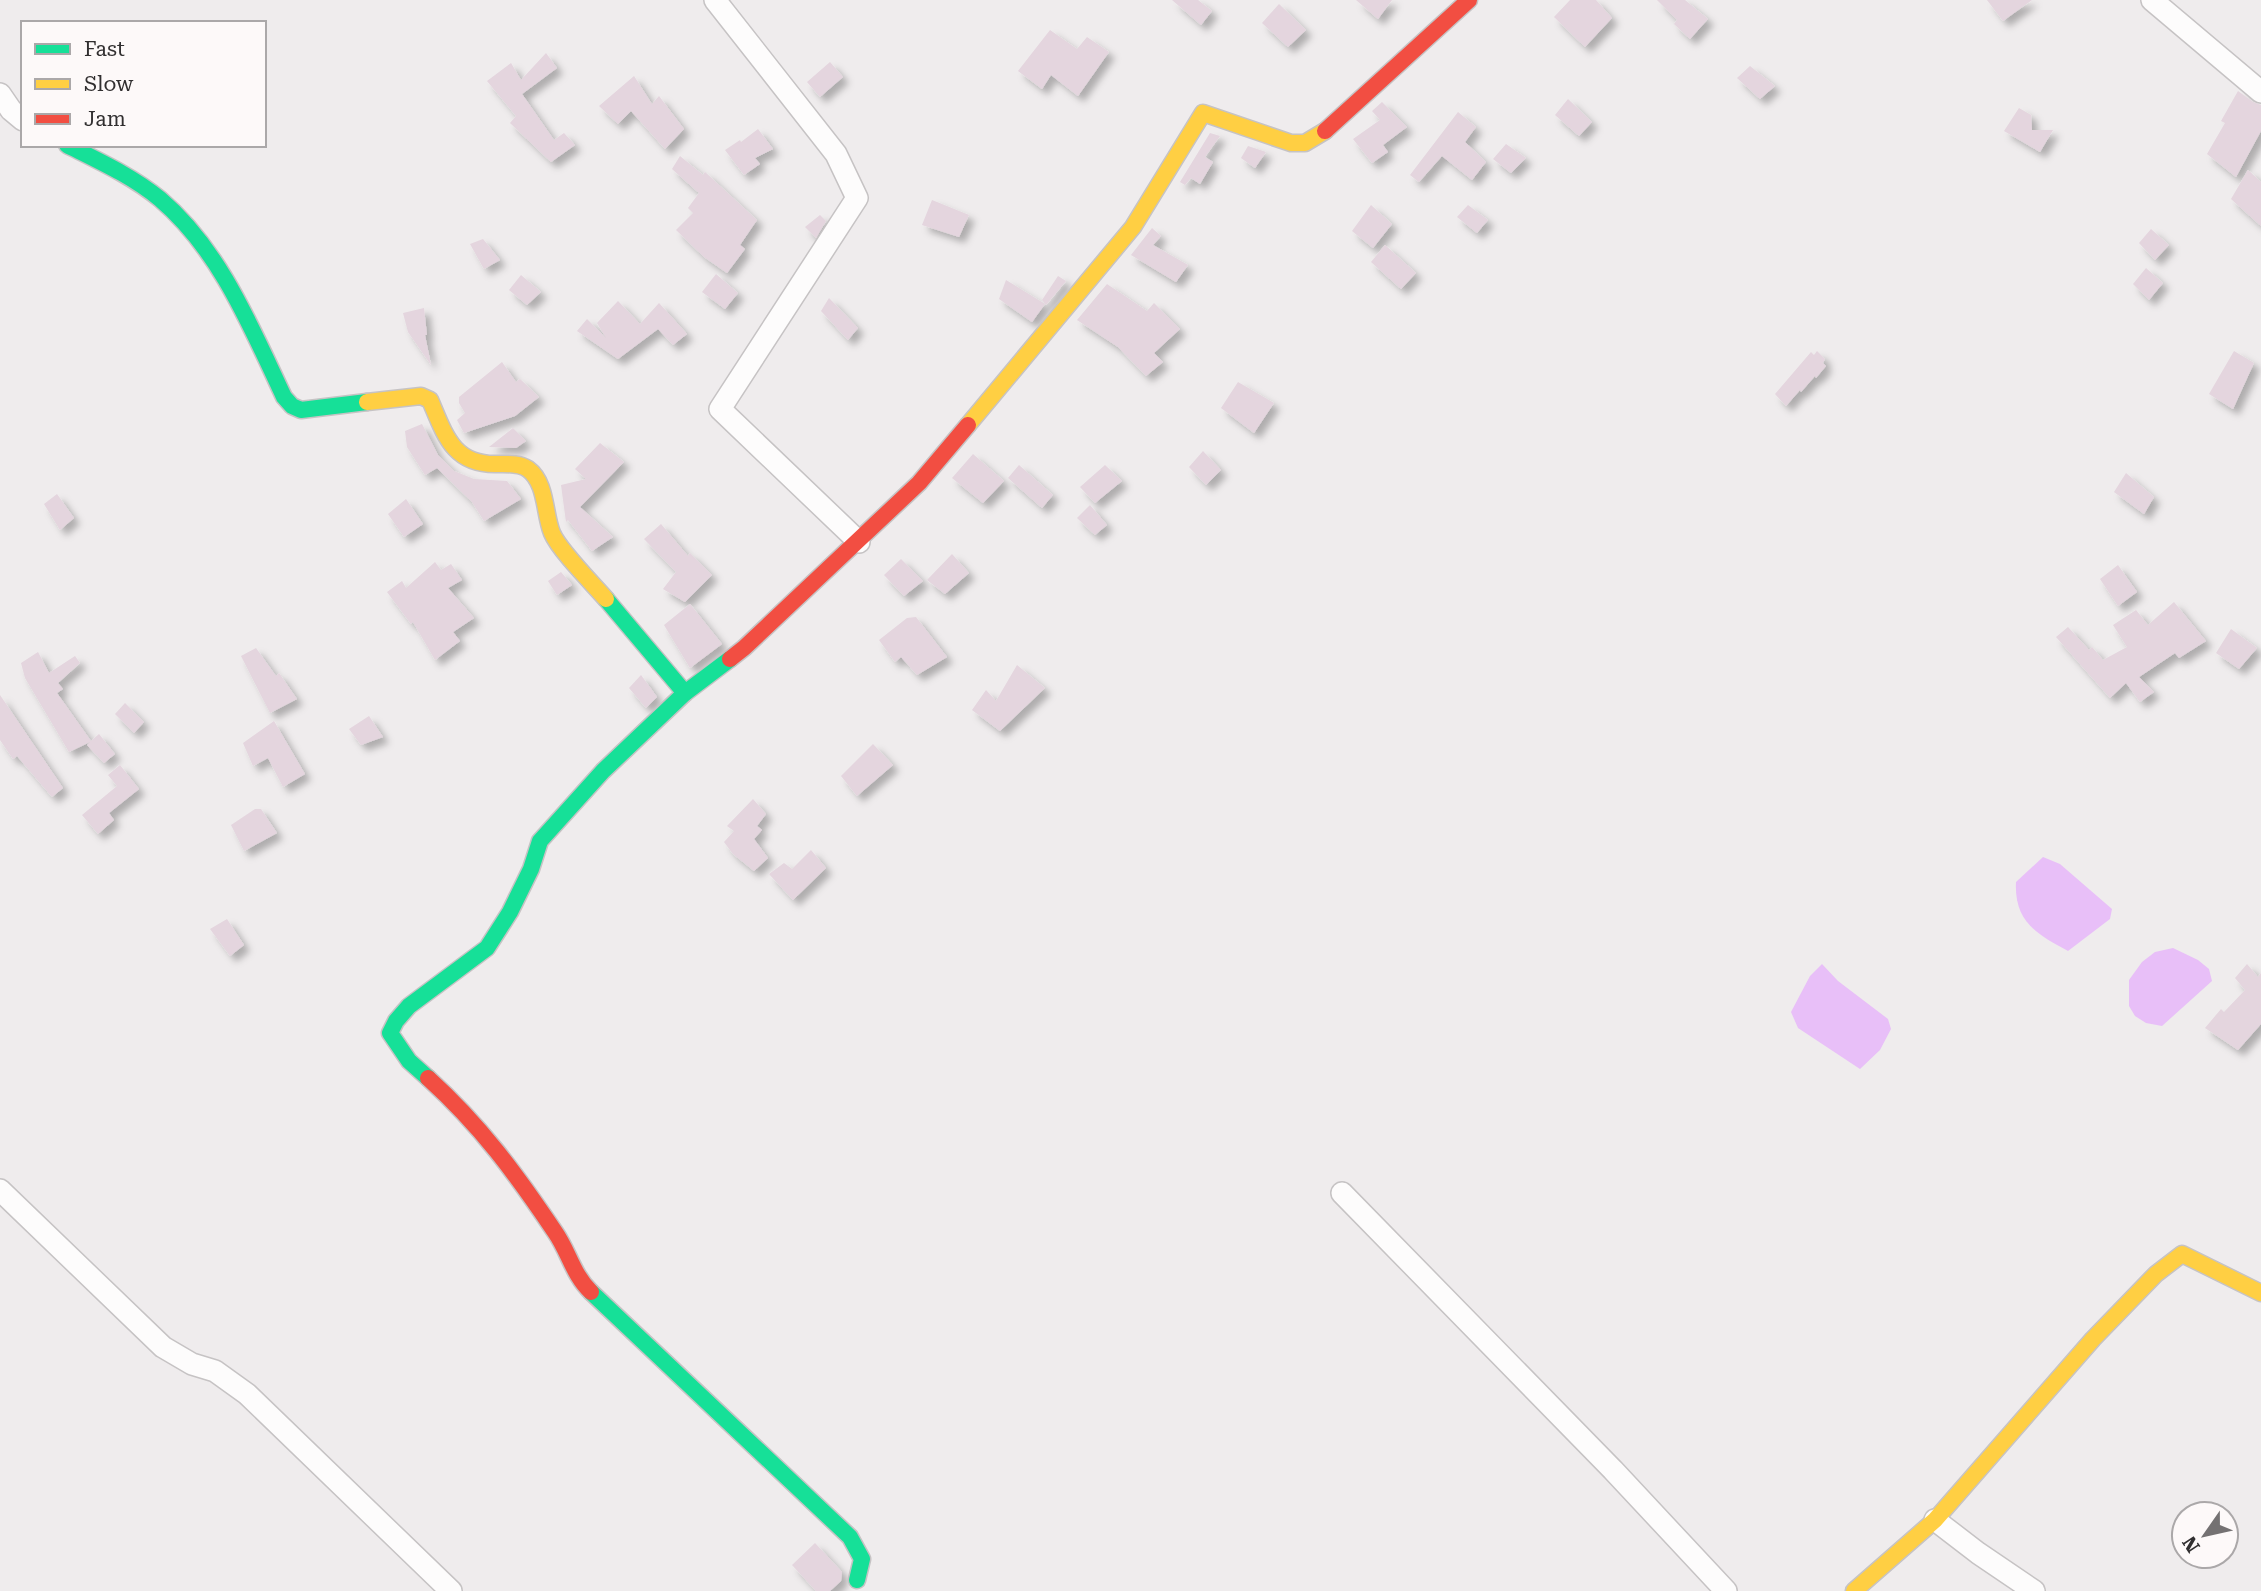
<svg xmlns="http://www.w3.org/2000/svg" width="2261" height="1591" viewBox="0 0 2261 1591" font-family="'Roboto Serif',serif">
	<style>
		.water { fill: #e8bff8 }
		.building { fill: #e4d5de; filter: url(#shadow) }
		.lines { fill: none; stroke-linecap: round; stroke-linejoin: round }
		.street-casing { stroke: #c6c3c4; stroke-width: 24 }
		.fast-casing { stroke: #c6c3c4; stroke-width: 19 }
		.slow-casing { stroke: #c6c3c4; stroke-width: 19 }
		.jam-casing { stroke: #c6c3c4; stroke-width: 19 }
		.street { stroke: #fdfcfc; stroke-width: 21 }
		.fast { stroke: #16e098; stroke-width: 16 }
		.slow { stroke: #ffcf43; stroke-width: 16 }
		.jam { stroke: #f24e42; stroke-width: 16 }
	</style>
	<defs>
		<filter id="shadow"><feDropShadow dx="6" dy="6" stdDeviation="3.5" flood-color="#0004"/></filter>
	</defs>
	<rect width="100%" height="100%" fill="#efeced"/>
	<g class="water">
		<path d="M2043,857L2060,864L2112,909L2110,919L2068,951C2036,934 2014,921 2016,882Z"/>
		<polygon points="2173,948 2198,960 2209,969 2212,981 2162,1026 2146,1023 2135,1016 2129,1006 2129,980 2142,962 2155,952"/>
		<polygon points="1822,964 1838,981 1888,1019 1891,1029 1880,1050 1860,1069 1798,1028 1791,1012 1810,976"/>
	</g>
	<g class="building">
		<polygon points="1172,0 1198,0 1212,11 1201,25"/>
		<polygon points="1356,0 1392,0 1378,19"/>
		<polygon points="1570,0 1596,0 1612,18 1585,47 1554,17"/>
		<polygon points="1657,0 1685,0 1708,19 1690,39 1674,24 1677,20"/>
		<polygon points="1987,0 2032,0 2003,21"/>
		<polygon points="1279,4 1306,30 1288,47 1262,23"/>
		<polygon points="1050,30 1077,49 1087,37 1109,52 1078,96 1051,75 1042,89 1018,71"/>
		<polygon points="546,53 557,68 522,94 554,140 564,133 575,145 551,162 510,123 516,116 487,81 511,63 521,80"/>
		<polygon points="830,62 843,77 820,97 807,82"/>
		<polygon points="1750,66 1775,86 1760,99 1737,78"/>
		<polygon points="634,76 652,104 659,96 684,129 665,149 631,111 618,124 599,106"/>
		<polygon points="2238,91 2253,102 2261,105 2261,131 2236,177 2207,154 2225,123 2221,121"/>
		<polygon points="1568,99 1592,122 1579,136 1555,115"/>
		<polygon points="1382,102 1407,127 1383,145 1388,152 1372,163 1353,139 1380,120 1372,111"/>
		<polygon points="2019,108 2031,115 2032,130 2053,130 2040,152 2004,131"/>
		<polygon points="1458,112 1476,127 1465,142 1486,162 1472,180 1442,156 1419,182 1410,175"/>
		<polygon points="758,129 773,149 755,158 760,164 744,175 725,150 740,140 741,142"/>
		<polygon points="1210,133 1220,136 1205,157 1213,162 1200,184 1191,178 1185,185 1180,182"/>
		<polygon points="1506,144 1526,158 1511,173 1493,159"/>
		<polygon points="1248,146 1266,152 1255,168 1241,158"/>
		<polygon points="680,156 703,175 705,172 757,220 740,245 745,249 727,273 704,257 676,230 693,213 688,208 699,193 672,169"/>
		<polygon points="2248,170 2261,182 2261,226 2231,199"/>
		<polygon points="932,200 969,215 959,237 922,225"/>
		<polygon points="1371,205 1392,224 1373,248 1352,231"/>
		<polygon points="1468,205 1488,220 1477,233 1457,217"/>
		<polygon points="820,215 826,221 816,238 805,227"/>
		<polygon points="1152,228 1161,236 1153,245 1188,265 1176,282 1131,255"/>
		<polygon points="2151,229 2169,245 2155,260 2139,243"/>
		<polygon points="483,239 500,260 484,269 470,244"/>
		<polygon points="1385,245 1416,273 1401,289 1371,262"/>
		<polygon points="2146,268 2163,283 2149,300 2133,284"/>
		<polygon points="716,274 738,293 725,309 702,292"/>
		<polygon points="521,275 541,292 527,305 509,290"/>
		<polygon points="1058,276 1066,281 1046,305 1042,300"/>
		<polygon points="1006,280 1045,304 1032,322 999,299"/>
		<polygon points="1107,284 1147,311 1154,303 1180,329 1154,353 1163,362 1146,376 1118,347 1077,320"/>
		<polygon points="829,298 858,328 848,340 821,311"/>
		<polygon points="618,301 640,324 659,303 687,334 673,345 658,329 618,359 577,331 587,319 606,338 597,323"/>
		<polygon points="424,308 427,335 425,335 431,365 408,332 403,313"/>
		<polygon points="1817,351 1825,359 1823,363 1826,366 1816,378 1815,376 1801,392 1800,390 1786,406 1775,394 1811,352 1814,355"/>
		<polygon points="2234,351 2254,363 2233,409 2209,394"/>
		<polygon points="502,362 516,382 520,379 539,397 515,416 464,433 457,420 465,413 459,403 459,397"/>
		<polygon points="1238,382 1274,403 1254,433 1221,408"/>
		<polygon points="422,424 438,455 454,471 474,479 507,481 521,499 484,521 472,502 437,468 425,475 407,447 405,431"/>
		<polygon points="513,428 526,441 516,448 489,447"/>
		<polygon points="600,443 624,462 580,507 613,537 592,551 568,520 566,522 561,485 586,479 575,469"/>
		<polygon points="1203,451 1221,470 1206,485 1189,467"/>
		<polygon points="973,454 1004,481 983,503 952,478"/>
		<polygon points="1019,465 1053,495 1042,508 1008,478"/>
		<polygon points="1105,465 1122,481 1095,503 1080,487"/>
		<polygon points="2126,473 2154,497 2144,514 2114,492"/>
		<polygon points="57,494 74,518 60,530 44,504"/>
		<polygon points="406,499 423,524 404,537 388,514"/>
		<polygon points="1090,505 1107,525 1095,535 1077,518"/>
		<polygon points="661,524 688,556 690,553 712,575 685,602 663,589 676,572 644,539"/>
		<polygon points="952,554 969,573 945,594 927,580"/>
		<polygon points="901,559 923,581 904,596 884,575"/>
		<polygon points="435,562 441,570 451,564 462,580 448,588 474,618 453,632 460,641 435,660 413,622 411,624 387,592 402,581 406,588"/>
		<polygon points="2118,565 2137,592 2118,606 2100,579"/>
		<polygon points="561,572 572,585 557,595 548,581"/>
		<polygon points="2174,602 2206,641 2179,658 2175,653 2139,677 2154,692 2140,702 2126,683 2110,698 2056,637 2068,627 2089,650 2092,647 2103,660 2127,647 2113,625 2136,610 2148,625"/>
		<polygon points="690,604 722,644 690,668 664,625"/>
		<polygon points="916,617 947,657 917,675 901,657 895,662 879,640 907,618"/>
		<polygon points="2231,629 2257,648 2239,669 2216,653"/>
		<polygon points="256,648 276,676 279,673 297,699 270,713 241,656"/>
		<polygon points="38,652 49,673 75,656 80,663 58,683 63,689 57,693 91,741 99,734 115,754 104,763 87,745 90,742 69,752 25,678 21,663"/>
		<polygon points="1017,665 1045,688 1000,731 972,710 986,690 996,701"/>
		<polygon points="641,675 657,697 646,708 629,688"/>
		<polygon points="0,695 63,788 52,797 17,756 13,759 0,740"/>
		<polygon points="125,703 144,722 134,733 115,714"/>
		<polygon points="369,716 383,737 361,745 349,729"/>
		<polygon points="274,721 305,774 283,787 268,758 253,766 243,743"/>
		<polygon points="873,744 893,765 857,796 841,776"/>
		<polygon points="120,765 139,789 109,813 114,820 98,834 82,815 117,786 108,775"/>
		<polygon points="753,799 766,814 757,826 762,830 754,839 768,858 754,871 733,854 724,842 734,831 727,826"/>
		<polygon points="255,809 261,809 277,833 244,851 231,825"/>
		<polygon points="811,850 826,868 793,900 769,874 784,863 792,869"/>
		<polygon points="227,919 244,945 230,956 210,929"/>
		<polygon points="2247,964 2258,977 2261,973 2261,1024 2238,1050 2205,1028 2221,1009 2224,1012 2245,990 2235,978"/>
		<polygon points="815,1543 842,1572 841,1581 830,1591 816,1591 792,1565"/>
	</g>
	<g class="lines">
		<g class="street-casing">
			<g id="street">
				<polyline points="715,0 836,154 857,198 720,409 859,542"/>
				<polyline points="2152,0 2261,92"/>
				<polyline points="0,94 11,110 23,120"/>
				<polyline points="0,1190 163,1347 192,1364 215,1371 247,1394 451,1591"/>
				<polyline points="1342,1193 1613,1470 1726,1591"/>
				<polyline points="1935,1520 1978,1553 2034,1591"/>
			</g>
		</g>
		<g class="fast-casing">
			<g id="fast">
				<path d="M67,145C99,161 132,176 160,199C220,250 251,327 284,397L292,406L301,410L367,402"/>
				<polyline points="606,599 685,693"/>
				<polyline points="428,1078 409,1061 390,1033 396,1021 409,1006 487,948 510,912 531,869 540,841 603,771 685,693 730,659"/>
				<polyline points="591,1292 850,1537 862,1559 857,1580"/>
			</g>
		</g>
		<g class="slow-casing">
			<g id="slow">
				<path d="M367,402L421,396L430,400C445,435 453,465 497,464C507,464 519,463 528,469C547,483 544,514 552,533C559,550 593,584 606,599"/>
				<polyline points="968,425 1133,227 1203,113 1291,143 1305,143 1325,131"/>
				<polyline points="1854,1591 1935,1520 2093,1339 2156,1274 2182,1254 2261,1293"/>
			</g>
		</g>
		<g class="jam-casing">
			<g id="jam">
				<polyline points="1325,131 1469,0"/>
				<polyline points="730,659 744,648 919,483 968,425"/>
				<path d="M428,1078C481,1126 516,1174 555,1232C569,1252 573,1275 591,1292"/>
			</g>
		</g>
		<use href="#street" class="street"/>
		<use href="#fast" class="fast"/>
		<use href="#slow" class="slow"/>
		<use href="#jam" class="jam"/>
	</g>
	<rect x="21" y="21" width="245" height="126" fill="#fdf9f9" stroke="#aba8a9" stroke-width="2"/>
	<rect x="35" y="44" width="35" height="10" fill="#16e098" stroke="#aba8a9" stroke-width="2"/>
	<text x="84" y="56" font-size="21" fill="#312f30">Fast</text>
	<rect x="35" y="79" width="35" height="10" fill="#ffcf43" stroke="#aba8a9" stroke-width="2"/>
	<text x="84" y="91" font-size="21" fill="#312f30">Slow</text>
	<rect x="35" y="114" width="35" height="10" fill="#f24e42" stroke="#aba8a9" stroke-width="2"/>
	<text x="84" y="126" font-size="21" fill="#312f30">Jam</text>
	<g transform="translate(2205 1535) rotate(236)"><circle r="33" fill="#fdf9f9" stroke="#aba8a9" stroke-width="2"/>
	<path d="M0-5L12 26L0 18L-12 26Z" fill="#747172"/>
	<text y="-10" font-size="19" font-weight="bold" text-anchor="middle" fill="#312f30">N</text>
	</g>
</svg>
